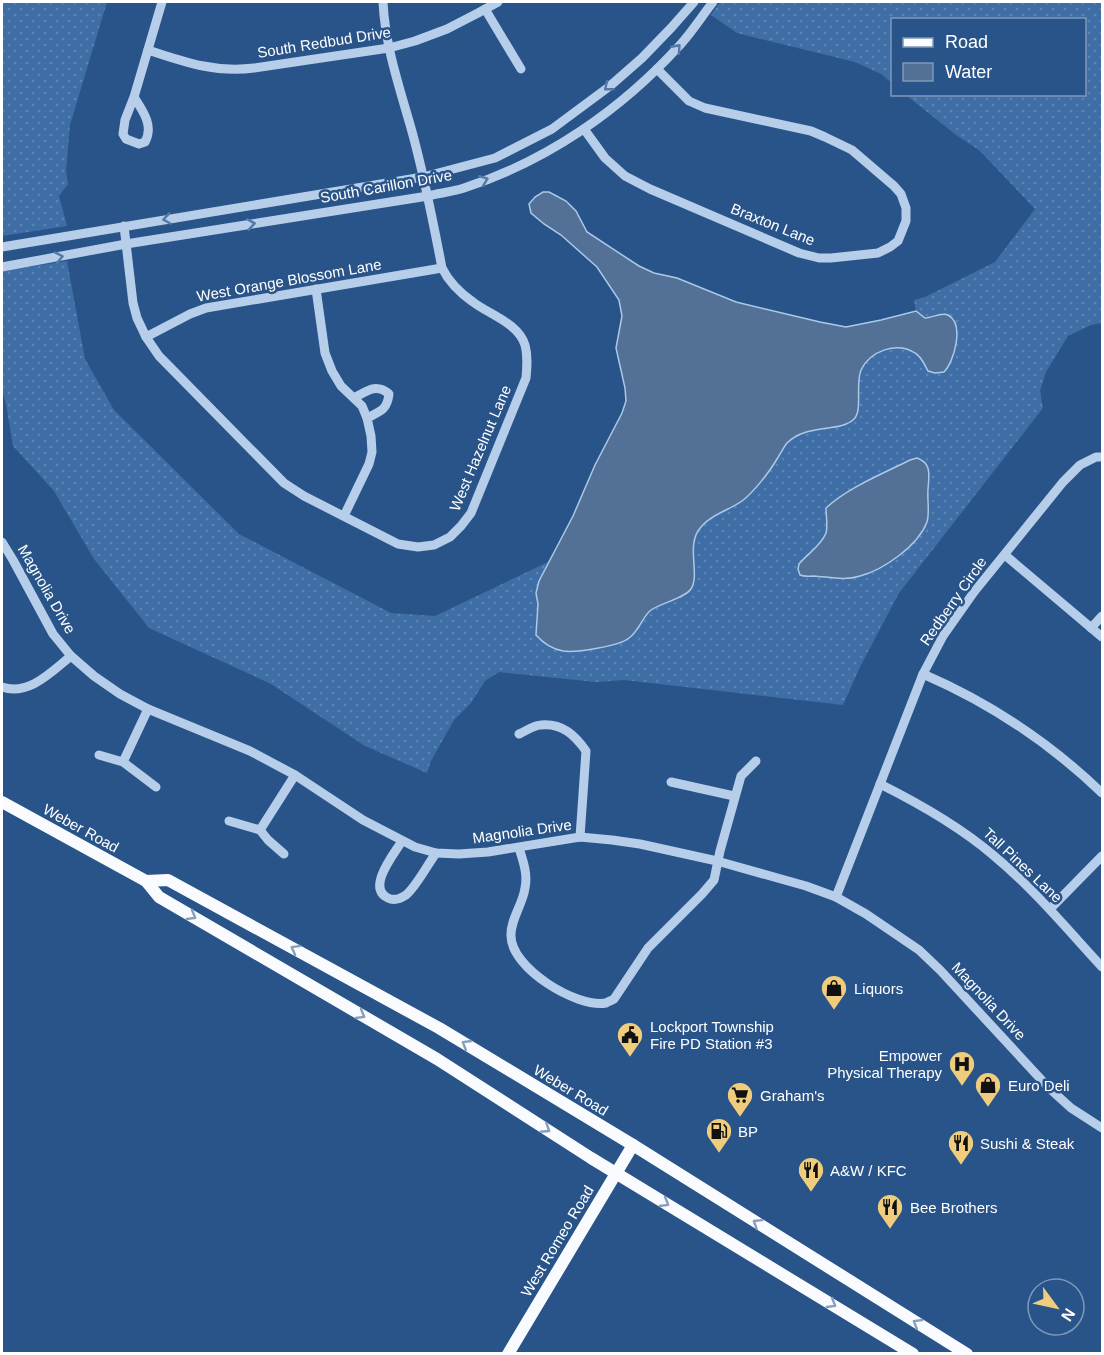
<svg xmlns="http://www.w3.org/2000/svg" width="1104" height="1355" viewBox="0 0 1104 1355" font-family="Helvetica,sans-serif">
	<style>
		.grass { fill: url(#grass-dots) }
		.water { fill: #537196; stroke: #abc9e9; stroke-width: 1.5 }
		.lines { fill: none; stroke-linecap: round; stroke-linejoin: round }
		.minor { stroke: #b6cee9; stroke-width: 9 }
		.major { stroke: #f9fbfe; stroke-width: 12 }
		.oneway { stroke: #5379a6 }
		.oneway2 { stroke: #879fbe }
		.labels { text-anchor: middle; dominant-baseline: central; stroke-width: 5; stroke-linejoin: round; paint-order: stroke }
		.street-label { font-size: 15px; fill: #fff; stroke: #295489 }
		.poi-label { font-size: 15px; fill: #fff; stroke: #295489; text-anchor: start }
	</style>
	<defs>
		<pattern id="grass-dots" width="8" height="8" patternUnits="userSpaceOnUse" patternTransform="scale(1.5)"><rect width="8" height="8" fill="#3e6ea5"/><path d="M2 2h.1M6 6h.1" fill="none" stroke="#5b84b2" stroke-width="1.8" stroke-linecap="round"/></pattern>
	</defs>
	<rect width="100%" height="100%" fill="#295489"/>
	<g class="grass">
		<polygon points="2,2 107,2 70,125 66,171 68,184 59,196 67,226 2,236"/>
		<polygon points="720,2 1102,2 1102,323 1091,325 1068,336 1046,372 1040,391 1043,408 899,593 860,667 843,705 624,680 596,682 499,672 485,681 471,703 454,720 431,761 427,773 365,746 271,684 149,628 94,559 54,491 13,446 6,404 2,390 2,271 67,261 85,359 114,410 239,534 391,613 435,616 548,562 556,550 573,516 595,465 622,413 626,401 625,388 616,348 622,316 619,300 597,267 561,235 544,224 531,213 529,204 535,197 543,192 549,192 557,195 566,201 576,211 587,232 639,266 654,273 677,278 736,302 820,322 846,327 881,320 916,311 914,300 925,297 995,262 1035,209 979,150 956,135 906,95 1084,94 1084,20 892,20 892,83 881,74 855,62 737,33 711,15"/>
	</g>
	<g class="water">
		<path d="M543,192H549L566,201L576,211L587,232L639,266L654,273L677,278L736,302L820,322L846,327L881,320L916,311L925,318C932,318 941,312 948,315C965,324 954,362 944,372L935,373L928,371C924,364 922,357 915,353C897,341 870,351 861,370C855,385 863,410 854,419C840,433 807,423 787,443C783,448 781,453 777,459C770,471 754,492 742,501C728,511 708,515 698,531C687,549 700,575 691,589C685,598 661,603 651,610C642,617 640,630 629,638C620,646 575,653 563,651C552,649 543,643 536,635L538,604L536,593L539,581L573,516L595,465L622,413L626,401L625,388L616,348L622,316L619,300L597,267L561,235L544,224L531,213L529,204L535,197Z"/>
		<path d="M917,458C932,463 929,476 928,489C927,500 930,512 927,522C918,546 883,570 860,576C845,581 829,577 814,576C808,576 805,577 800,575L798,569L799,564C807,554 821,546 826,533C828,526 826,515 826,508C847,488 884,473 910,460Z"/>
	</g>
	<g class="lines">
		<g class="minor">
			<polyline points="485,9 521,69"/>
			<path d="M148,50C184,62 215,73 254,68L389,48L415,41L447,29L478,13L498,2"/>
			<path d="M134,97C143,111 154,126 145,142L139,144L126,139L123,134L125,120L134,97L162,2"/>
			<polyline points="584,129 605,158 625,176 650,189 799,253 819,258 831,258 878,253 890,247 898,241 906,221 906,208 901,194 894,186 852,150 825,137 811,131 705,108 689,101 657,69"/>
			<path d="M124,226L133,303L137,318L146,337L159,356L284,483L304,496L398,544L418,547L434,545L450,537L461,526L471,513L526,378C527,367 528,356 525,345C518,323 490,315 473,302C460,293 449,282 442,268C433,221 424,174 411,128C399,86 385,45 383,2"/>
			<polyline points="2,247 423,177 495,158 552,129 610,86 642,58 671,28 694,2"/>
			<path d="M2,267L126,244L428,196C440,193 452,192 464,188C547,161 621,110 680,45C692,32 702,16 713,2"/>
			<polyline points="316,289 325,353 332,371 341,386 362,406 367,418 371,436 372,452 369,464 344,516"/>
			<polyline points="146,337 190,314 206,308 442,268"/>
			<path d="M354,398C367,391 376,383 389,394C387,410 381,411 367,418"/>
			<polyline points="2,542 13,560 53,634 71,656 94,676 120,694 148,709 250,751 295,775 363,820 415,847 436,853 459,854 488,852 580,837 612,840 640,844 717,861 806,886 836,897 866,914 919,950 940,970 1049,1088 1071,1108 1102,1128"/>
			<polyline points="1005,555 1102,637"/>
			<polyline points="1091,628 1102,616"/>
			<path d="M923,674C990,703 1050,743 1102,793"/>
			<path d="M2,687C29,696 51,672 71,656"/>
			<path d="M519,734C526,731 534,725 541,725C562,723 575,735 586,751L580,837"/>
			<polyline points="99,755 123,762 156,787"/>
			<polyline points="123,762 148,709"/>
			<polyline points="671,782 734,796"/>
			<path d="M880,784C920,804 959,826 993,855C1033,888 1067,929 1102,967"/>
			<polyline points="229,821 260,830 268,840 284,854"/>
			<polyline points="260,830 295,775"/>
			<path d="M402,841C394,854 366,888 388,898C394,901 400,899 406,895C416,887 428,864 436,853"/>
			<path d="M519,848C523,861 528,874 525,888C523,904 510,920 511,936C511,968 576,1008 606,1003C607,1002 613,1000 614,999L648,948L702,894L714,880L720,851L741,776L756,761"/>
			<polyline points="836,897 923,674 943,636 974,592 1063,482 1080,465 1096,457 1102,457"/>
			<polyline points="1050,909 1102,856"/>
		</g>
		<g class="major">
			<polyline points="2,802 146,881 159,897 437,1059 591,1158 913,1354"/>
			<polyline points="146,881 168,880 439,1028 633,1145 967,1354"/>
			<polyline points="508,1354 633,1145"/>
		</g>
	</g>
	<defs><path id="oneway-chevron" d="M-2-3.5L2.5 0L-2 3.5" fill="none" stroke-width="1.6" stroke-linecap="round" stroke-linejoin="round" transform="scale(1.5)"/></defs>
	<g class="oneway">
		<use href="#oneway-chevron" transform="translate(677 48) rotate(-48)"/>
		<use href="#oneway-chevron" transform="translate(608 87) rotate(142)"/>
		<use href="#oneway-chevron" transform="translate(484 180) rotate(-21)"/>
		<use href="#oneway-chevron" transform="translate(167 219) rotate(171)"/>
		<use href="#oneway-chevron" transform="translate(251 224) rotate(-9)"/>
		<use href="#oneway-chevron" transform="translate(59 257) rotate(-11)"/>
	</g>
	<g class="oneway2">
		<use href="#oneway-chevron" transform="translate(192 916) rotate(30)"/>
		<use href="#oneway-chevron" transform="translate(295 949) rotate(-151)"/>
		<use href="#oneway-chevron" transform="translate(361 1015) rotate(30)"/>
		<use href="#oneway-chevron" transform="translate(466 1044) rotate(-149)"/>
		<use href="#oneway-chevron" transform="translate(546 1129) rotate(33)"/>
		<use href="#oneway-chevron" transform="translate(665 1203) rotate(31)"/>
		<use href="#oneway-chevron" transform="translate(757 1223) rotate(-148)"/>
		<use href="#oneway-chevron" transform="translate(832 1304) rotate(31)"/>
		<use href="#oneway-chevron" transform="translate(917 1323) rotate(-149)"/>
	</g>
	<defs>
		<g id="shop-pin" transform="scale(1.35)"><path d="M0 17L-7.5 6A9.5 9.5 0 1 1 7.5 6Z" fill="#f0cd7d" stroke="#295489"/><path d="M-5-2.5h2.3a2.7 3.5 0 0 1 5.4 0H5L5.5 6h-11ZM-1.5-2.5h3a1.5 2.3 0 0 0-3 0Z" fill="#111"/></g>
		<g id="civic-pin" transform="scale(1.35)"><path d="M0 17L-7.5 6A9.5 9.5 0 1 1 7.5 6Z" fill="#f0cd7d" stroke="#295489"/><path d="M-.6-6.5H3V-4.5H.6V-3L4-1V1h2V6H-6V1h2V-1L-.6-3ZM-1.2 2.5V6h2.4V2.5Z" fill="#111"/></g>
		<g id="hospital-pin" transform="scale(1.35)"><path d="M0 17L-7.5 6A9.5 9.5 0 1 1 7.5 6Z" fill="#f0cd7d" stroke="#295489"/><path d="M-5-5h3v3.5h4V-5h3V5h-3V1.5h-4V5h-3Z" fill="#111"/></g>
		<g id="supermarket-pin" transform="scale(1.35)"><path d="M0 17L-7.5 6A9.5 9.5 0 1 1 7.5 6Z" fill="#f0cd7d" stroke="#295489"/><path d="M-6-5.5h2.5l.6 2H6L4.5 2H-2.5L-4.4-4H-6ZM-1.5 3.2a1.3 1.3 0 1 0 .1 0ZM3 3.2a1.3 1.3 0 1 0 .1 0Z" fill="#111"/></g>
		<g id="fuel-pin" transform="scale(1.35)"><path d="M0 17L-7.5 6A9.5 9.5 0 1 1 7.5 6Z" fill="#f0cd7d" stroke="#295489"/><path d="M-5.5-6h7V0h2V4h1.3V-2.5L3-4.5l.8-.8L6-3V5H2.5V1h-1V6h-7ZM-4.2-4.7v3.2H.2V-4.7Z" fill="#111"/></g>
		<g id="restaurant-pin" transform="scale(1.35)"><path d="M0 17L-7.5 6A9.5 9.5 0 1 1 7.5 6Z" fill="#f0cd7d" stroke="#295489"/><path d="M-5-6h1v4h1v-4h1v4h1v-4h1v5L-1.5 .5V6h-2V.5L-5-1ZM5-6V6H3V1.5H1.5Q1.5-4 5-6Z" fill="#111"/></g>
	</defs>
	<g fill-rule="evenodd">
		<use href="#shop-pin" x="834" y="988"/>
		<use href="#civic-pin" x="630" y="1035"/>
		<use href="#hospital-pin" x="962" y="1064"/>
		<use href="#shop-pin" x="988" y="1085"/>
		<use href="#supermarket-pin" x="740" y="1095"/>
		<use href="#fuel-pin" x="719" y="1131"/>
		<use href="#restaurant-pin" x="961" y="1143"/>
		<use href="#restaurant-pin" x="811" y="1170"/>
		<use href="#restaurant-pin" x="890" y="1207"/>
	</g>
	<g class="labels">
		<g class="street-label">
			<text transform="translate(324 42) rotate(-9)">South Redbud Drive</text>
			<text transform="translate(386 186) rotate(-10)">South Carillon Drive</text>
			<text transform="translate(773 224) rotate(22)">Braxton Lane</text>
			<text transform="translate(289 280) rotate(-10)">West Orange Blossom Lane</text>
			<text transform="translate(480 448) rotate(-67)">West Hazelnut Lane</text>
			<text transform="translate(47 589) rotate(60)">Magnolia Drive</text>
			<text transform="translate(953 601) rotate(-55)">Redberry Circle</text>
			<text transform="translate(81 828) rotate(29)">Weber Road</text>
			<text transform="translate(522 831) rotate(-8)">Magnolia Drive</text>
			<text transform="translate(1023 865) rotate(43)">Tall Pines Lane</text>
			<text transform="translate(989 1001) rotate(47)">Magnolia Drive</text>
			<text transform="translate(571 1090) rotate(31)">Weber Road</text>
			<text transform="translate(557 1241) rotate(-59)">West Romeo Road</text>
		</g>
		<g class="poi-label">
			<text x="854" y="988">Liquors</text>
			<text x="650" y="1026">Lockport Township<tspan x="650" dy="17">Fire PD Station #3</tspan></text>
			<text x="942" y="1055" text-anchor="end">Empower<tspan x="942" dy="17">Physical Therapy</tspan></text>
			<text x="1008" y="1085">Euro Deli</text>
			<text x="760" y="1095">Graham's</text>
			<text x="738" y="1131">BP</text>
			<text x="980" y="1143">Sushi &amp; Steak</text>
			<text x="830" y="1170">A&amp;W / KFC</text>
			<text x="910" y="1207">Bee Brothers</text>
		</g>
	</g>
	<rect width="1104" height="1355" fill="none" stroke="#ffffff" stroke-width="6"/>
	<rect x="891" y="18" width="195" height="78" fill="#295489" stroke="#7f98b8" stroke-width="1.5"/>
	<rect x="903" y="38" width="30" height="9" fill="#f9fbfe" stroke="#7f98b8" stroke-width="1.5"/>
	<text x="945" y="48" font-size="18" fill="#ffffff">Road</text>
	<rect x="903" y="63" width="30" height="18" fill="#537196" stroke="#7f98b8" stroke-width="1.5"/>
	<text x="945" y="78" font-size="18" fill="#ffffff">Water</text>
	<g transform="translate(1056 1307) rotate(123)"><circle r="28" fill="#295489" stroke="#7f98b8" stroke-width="1.5"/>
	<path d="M0-4.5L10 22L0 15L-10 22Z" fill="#f0cd7d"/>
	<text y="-9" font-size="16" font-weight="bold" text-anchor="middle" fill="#ffffff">N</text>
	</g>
</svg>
